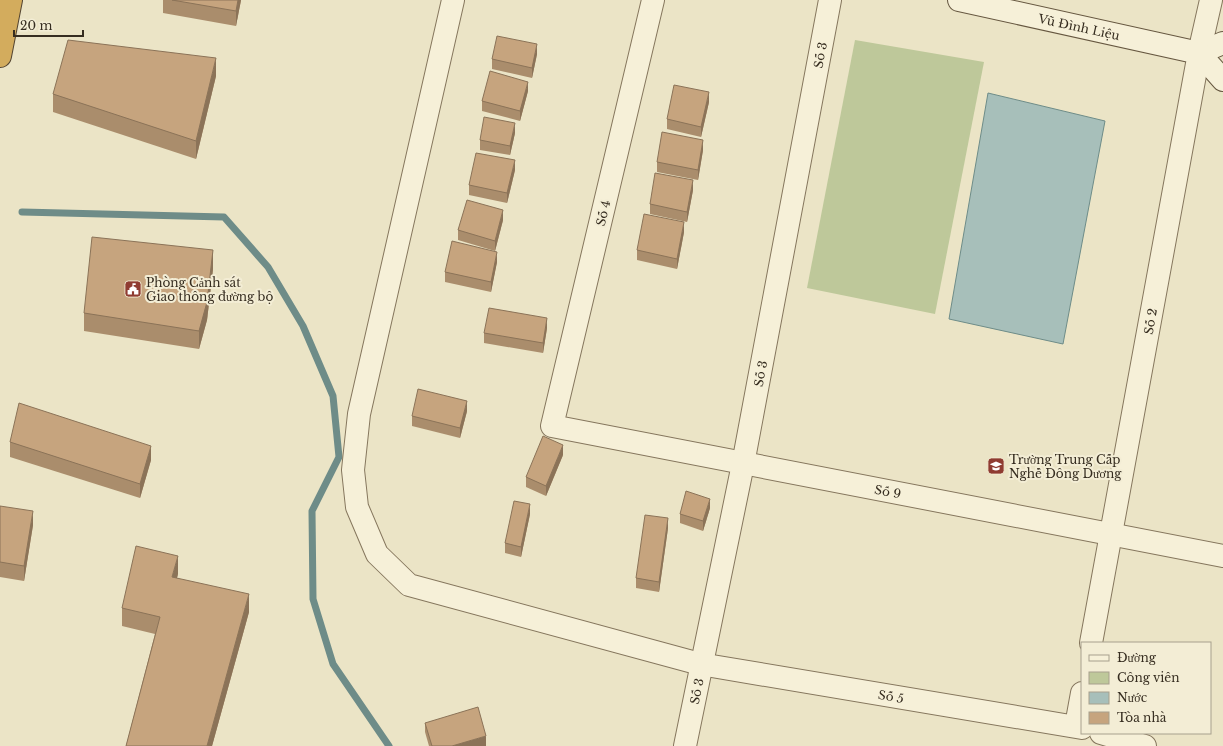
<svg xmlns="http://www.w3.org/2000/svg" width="1223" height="746" viewBox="0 0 1223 746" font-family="'Libre Baskerville',serif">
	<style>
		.green { fill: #bec89a }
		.water { fill: #a7bfba; stroke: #6e8c88 }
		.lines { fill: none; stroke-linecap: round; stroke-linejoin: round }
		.stream { stroke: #6e8c88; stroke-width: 7 }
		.street-casing { stroke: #85765d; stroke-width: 24 }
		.secondary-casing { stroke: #665740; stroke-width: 24 }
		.highway-casing { stroke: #534431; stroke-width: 24 }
		.street { stroke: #f6f0d8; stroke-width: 22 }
		.secondary { stroke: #f6f0d8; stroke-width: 22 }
		.highway { stroke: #d3ac5d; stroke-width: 22 }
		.wall { fill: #aa8d6c }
		.shaded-wall { fill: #8b7358 }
		.building { fill: #c6a47e; stroke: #8b7358 }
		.labels { text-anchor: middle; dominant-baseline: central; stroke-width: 4; stroke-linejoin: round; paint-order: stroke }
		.street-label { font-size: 12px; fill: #362d20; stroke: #f3edd5 }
		.poi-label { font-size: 12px; fill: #362d20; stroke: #f3edd5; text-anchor: start }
	</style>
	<rect width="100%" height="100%" fill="#ebe4c6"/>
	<polygon class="green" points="855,40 984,62 935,314 807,288"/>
	<polygon class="water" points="988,93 1105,121 1063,344 949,319"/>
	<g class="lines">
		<polyline class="stream" points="22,212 224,217 268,267 303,326 333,396 339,457 312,511 313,599 333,664 389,746"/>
		<g class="street-casing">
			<g id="street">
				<path id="s1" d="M453,0L359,414L353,470L357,507L377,554L409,585L700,664L1082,728"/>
				<path id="s2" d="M653,0L552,426L1223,556"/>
				<path id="s3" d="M1091,643L1199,53L1211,0"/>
				<polyline points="1076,726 1082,693"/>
				<polyline points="1101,733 1145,746"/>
				<path id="s4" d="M685,746L743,464L830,0"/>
			</g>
		</g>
		<g class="secondary-casing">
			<g id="secondary">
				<path id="s5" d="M959,0L1199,53L1223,43"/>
				<polyline points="1199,53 1223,80"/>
			</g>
		</g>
		<g class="highway-casing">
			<polyline id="highway" points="0,56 11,0"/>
		</g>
		<use href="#street" class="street"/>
		<use href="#secondary" class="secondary"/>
		<use href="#highway" class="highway"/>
	</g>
	<g class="wall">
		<polygon points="163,0 241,0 236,26 163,13"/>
		<polygon points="537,54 532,78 492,69 492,59"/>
		<polygon points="216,76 196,159 53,112 53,94"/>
		<polygon points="528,91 520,121 482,111 482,101"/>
		<polygon points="709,102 701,137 667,129 667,119"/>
		<polygon points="515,133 510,155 480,150 480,140"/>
		<polygon points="703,150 698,180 657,172 657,162"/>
		<polygon points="515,170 507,203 469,195 469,185"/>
		<polygon points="693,190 687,222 650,214 650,204"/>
		<polygon points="503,220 495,251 458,240 458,230"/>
		<polygon points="684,232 677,269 637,260 637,250"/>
		<polygon points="497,262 491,292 445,282 445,272"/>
		<polygon points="213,269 207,320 199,349 84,331 84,313"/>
		<polygon points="547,328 543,353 484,343 484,333"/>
		<polygon points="467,411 460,438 412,426 412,416"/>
		<polygon points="10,442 151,460 140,498 10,457"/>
		<polygon points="563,455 546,496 526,487 526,477"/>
		<polygon points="0,506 33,525 24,581 0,577"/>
		<polygon points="710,508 703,531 680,523 680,514"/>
		<polygon points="530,514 521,557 505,553 505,543"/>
		<polygon points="668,528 659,592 636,588 636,578"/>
		<polygon points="178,574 177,578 249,612 212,746 126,746 155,634 122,626 122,608"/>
		<polygon points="425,723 486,746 429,746 425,732"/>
	</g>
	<g class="shaded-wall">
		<polygon points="238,0 241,0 236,26 236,11"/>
		<polygon points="537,44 537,54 532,78 532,68"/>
		<polygon points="216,58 216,76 196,159 196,141"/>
		<polygon points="528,82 528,91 520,121 520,111"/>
		<polygon points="709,92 709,102 701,137 701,127"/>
		<polygon points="515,123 515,133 510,155 510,146"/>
		<polygon points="703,140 703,150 698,180 698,170"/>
		<polygon points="515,160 515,170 507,203 507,193"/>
		<polygon points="693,180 693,190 687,222 687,212"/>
		<polygon points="503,210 503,220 495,251 495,241"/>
		<polygon points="684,222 684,232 677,269 677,259"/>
		<polygon points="213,250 213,269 207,320 199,349 199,331"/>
		<polygon points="497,252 497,262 491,292 491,282"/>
		<polygon points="547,318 547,328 543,353 543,343"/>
		<polygon points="467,401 467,411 460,438 460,428"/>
		<polygon points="563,445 563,455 546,496 546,486"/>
		<polygon points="151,446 151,460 140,498 140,484"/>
		<polygon points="710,499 710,508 703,531 703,521"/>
		<polygon points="530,504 530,514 521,557 521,547"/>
		<polygon points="33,511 33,525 24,581 24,566"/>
		<polygon points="668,518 668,528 659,592 659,582"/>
		<polygon points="178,556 178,574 172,595 172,577"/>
		<polygon points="249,594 249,612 212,746 207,746"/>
		<polygon points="486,736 486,746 452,746"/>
	</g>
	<g class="building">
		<polygon points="172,0 238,0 236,11"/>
		<polygon points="497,36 537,44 532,68 492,59"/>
		<polygon points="68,40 216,58 196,141 53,94"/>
		<polygon points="490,71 528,82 520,111 482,101"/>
		<polygon points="674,85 709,92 701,127 667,119"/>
		<polygon points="484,117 515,123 510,146 480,140"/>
		<polygon points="662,132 703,140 698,170 657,162"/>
		<polygon points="476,153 515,160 507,193 469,185"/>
		<polygon points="655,173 693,180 687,212 650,204"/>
		<polygon points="467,200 503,210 495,241 458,230"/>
		<polygon points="644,214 684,222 677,259 637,250"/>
		<polygon points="92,237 213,250 207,302 199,331 84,313"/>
		<polygon points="452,241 497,252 491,282 445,272"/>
		<polygon points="489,308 547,318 543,343 484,333"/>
		<polygon points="418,389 467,401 460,428 412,416"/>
		<polygon points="19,403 151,446 140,484 10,442"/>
		<polygon points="543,436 563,445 546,486 526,477"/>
		<polygon points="686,491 710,499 703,521 680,514"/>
		<polygon points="514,501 530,504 521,547 505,543"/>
		<polygon points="0,506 33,511 24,566 0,562"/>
		<polygon points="645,515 668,518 659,582 636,578"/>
		<polygon points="136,546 178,556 172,577 249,594 207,746 126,746 160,617 122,608"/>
		<polygon points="478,707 486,736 452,746 432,746 425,723"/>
	</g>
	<defs>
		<g id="civic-square" transform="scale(0.9)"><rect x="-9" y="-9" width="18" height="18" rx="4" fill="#8f3b31" stroke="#f3edd5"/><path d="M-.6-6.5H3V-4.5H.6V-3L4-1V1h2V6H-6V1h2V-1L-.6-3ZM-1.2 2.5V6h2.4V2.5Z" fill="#fff"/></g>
		<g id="university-square" transform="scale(0.9)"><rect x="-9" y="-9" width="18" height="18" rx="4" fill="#8f3b31" stroke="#f3edd5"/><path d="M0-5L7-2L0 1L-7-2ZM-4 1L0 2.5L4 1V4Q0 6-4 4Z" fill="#fff"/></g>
	</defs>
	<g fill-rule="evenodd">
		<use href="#civic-square" x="133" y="289"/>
		<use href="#university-square" x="996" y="466"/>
	</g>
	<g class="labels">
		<g class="street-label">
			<text stroke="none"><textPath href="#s5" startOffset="123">Vũ Đình Liệu</textPath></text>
			<text stroke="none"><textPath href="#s4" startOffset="704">Số 3</textPath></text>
			<text transform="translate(603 213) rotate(-77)">Số 4</text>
			<text stroke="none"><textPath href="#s3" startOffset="327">Số 2</textPath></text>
			<text stroke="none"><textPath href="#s4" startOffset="380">Số 3</textPath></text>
			<text stroke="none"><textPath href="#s2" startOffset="780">Số 9</textPath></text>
			<text stroke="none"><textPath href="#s4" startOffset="56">Số 3</textPath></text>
			<text stroke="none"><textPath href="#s1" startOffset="1109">Số 5</textPath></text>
		</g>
		<g class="poi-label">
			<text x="146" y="282">Phòng Cảnh sát<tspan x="146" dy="14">Giao thông đường bộ</tspan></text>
			<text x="1009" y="459">Trường Trung Cấp<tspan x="1009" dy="14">Nghề Đông Dương</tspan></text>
		</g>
	</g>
	<rect x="1081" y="642" width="130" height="92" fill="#f3edd5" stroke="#a7a08d"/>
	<rect x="1089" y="655" width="20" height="6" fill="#f6f0d8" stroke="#a7a08d"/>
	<text x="1117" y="662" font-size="12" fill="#362d20">Đường</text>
	<rect x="1089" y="672" width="20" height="12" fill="#bec89a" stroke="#a7a08d"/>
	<text x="1117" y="682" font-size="12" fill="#362d20">Công viên</text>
	<rect x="1089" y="692" width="20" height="12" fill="#a7bfba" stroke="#a7a08d"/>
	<text x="1117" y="702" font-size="12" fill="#362d20">Nước</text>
	<rect x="1089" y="712" width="20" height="12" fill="#c6a47e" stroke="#a7a08d"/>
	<text x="1117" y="722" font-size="12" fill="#362d20">Tòa nhà</text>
	<path d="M14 30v6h69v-6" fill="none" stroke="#362d20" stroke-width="2"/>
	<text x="20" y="30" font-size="12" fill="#362d20" stroke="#f3edd5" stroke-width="3" paint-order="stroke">20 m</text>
</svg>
